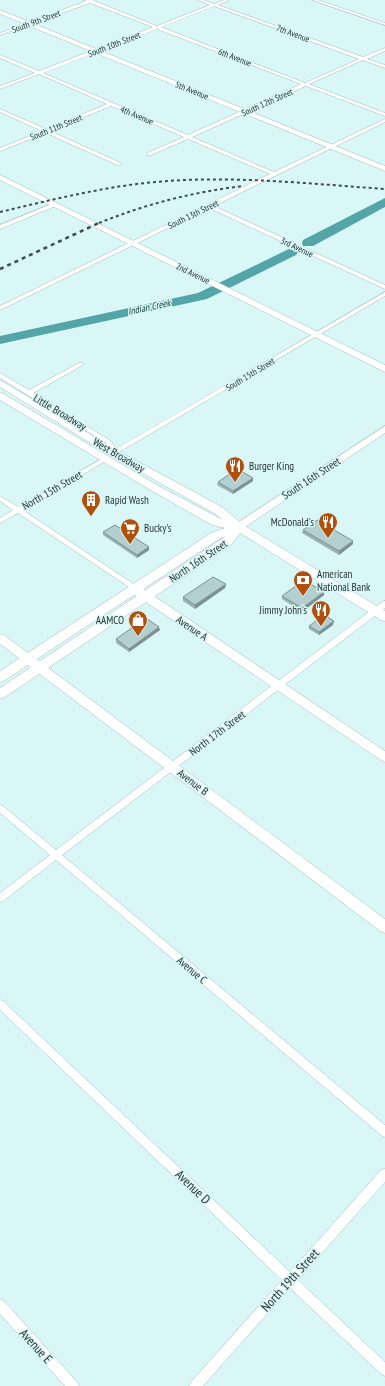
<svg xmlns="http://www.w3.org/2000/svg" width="385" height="1386" viewBox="0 0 385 1386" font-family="'PT Sans Narrow',sans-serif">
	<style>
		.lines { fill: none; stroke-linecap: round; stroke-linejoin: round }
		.river { fill: #53a5a7; fill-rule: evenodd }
		.street-casing { stroke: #a1bcbd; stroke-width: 1 }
		.secondary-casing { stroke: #a1bcbd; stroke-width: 1 }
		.primary-casing { stroke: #a1bcbd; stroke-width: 1 }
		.street { fill: #fff; fill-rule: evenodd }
		.secondary { fill: #fff; fill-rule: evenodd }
		.primary { fill: #fff; fill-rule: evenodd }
		.rail-far1 { stroke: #404d4d; stroke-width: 2; stroke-dasharray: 3 3; stroke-linecap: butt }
		.rail { stroke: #404d4d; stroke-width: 2.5; stroke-dasharray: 4 4; stroke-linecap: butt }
		.wall { fill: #9ab2b2 }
		.shaded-wall { fill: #7d9191 }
		.building { fill: #b3cfcf; stroke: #7d9191 }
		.labels { text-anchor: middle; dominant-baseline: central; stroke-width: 3; stroke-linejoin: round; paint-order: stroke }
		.far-street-label { font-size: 9px; fill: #293434; stroke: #daf7f7 }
		.far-water-label { font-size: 10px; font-style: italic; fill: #123a3b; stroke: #daf7f7 }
		.street-label { font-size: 11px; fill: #293434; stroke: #daf7f7 }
		.poi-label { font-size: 11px; fill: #293434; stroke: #daf7f7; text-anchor: start }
		.near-street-label { font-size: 13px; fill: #293434; stroke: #daf7f7 }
	</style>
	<rect width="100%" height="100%" fill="#daf7f7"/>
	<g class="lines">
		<g class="river">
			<polygon points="385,198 385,207 313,246 303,246 302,243 303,240"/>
			<polygon points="291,248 296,249 298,252 296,255 207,299 0,344 0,336 198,293"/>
		</g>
		<g class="street-casing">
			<g id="street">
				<path d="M84,0H92L157,26L210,5L198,0H204L214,4L223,0H229L218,5L363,57L385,48V51L367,59L385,65V68L363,60L309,84L385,113V116L306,86L192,137L274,172L385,119V122L214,206L385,285V289L209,208L0,310V306L270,174L188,139L151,155H147V153L184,137L111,106L50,131L121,163V165H117L46,133L0,151V148L42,131L0,112V109L46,129L107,104L39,74L0,89V86L35,73L0,58V55L39,71L153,27L90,3L0,35V33L86,1ZM214,6L359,59L305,83L161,27ZM157,29L301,84L188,135L43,73Z"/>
				<polygon points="312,0 318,0 385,23 385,25"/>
				<polygon points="54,203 57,205 56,206 0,229 0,225"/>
				<polygon points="385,292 385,296 114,455 111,453 106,443 0,378 0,373 29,390 79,363 83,363 83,365 33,393 111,441 116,449"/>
				<polygon points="105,457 107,458 107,460 23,510 138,587 139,589 138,591 135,591 18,513 0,523 0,518 13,510 0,501 0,496 18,507"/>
				<polygon points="385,601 385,608 62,855 385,1125 385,1137 381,1135 56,860 3,901 0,902 0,893 50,855 0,813 0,805 3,806 56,850 382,602"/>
				<polygon points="0,1000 3,1001 290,1272 381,1170 385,1169 385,1182 298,1280 385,1362 385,1376 381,1374 290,1288 203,1386 189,1386 191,1382 282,1280 0,1010"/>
				<polygon points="0,1299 4,1301 77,1382 79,1386 65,1386 0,1314"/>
			</g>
		</g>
		<g class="secondary-casing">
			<g id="secondary">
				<polygon points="0,10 385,166 385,171 0,14"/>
				<polygon points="0,175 385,365 385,372 0,180"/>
				<polygon points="385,426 385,433 242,529 234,529 233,527 234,525"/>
				<polygon points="135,585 139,586 385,751 385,762 381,760 131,592 129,589 131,586"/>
				<polygon points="0,634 4,635 385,919 385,933 380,931 0,644"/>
			</g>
		</g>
		<g class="primary-casing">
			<polygon id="primary" points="0,380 118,451 222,507 242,524 385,611 385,621 381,620 240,533 231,545 5,697 0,699 0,688 226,536 219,539 5,680 0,682 0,671 211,533 225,528 212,525 147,488 0,400 0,393 4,394 155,484 223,520 214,513 110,455 0,387"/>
		</g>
		<use href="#street" class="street"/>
		<use href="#secondary" class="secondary"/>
		<use href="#primary" class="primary"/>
		<g class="rail-far1">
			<path d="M0,212C55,199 110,185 167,181C240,176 313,184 385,189"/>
			<path d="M99,223C146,204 193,192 243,186"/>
		</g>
		<polyline class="rail" points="0,269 101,222"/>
	</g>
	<g class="wall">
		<polygon points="253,481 233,494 217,485 218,482"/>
		<polygon points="303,530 353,541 353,544 339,555 302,533"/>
		<polygon points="103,532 149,550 137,558 103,535"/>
		<polygon points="226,584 225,588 195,609 183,601 183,597"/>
		<polygon points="324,595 302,612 282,599 282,596"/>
		<polygon points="333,625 319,635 309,629 309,626"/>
		<polygon points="160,630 129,652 116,643 116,639"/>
	</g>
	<g class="shaded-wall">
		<polygon points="253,478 253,481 233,494 233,491"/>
		<polygon points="353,541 353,544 339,555 339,551"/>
		<polygon points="149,547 149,550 137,558 137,555"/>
		<polygon points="226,584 225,588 195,609 195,605"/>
		<polygon points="324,592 324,595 302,612 302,608"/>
		<polygon points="334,621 333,625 319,635 319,632"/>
		<polygon points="159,627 160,630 129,652 129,649"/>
	</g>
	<g class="building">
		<polygon points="237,469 253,478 233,491 218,482"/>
		<polygon points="317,520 353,541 339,551 303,530"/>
		<polygon points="115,525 149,547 137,555 103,532"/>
		<polygon points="213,577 226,584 195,605 183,597"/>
		<polygon points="304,580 324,592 302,608 282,596"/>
		<polygon points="324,615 334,621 319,632 309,626"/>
		<polygon points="146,618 159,627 129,649 116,639"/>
	</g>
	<defs>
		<g id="restaurant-pin" transform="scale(1)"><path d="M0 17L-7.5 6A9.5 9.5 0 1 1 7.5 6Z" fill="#b1500d" stroke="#daf7f7"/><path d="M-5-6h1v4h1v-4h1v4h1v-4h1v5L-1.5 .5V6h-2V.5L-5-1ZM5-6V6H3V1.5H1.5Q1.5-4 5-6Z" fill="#fff"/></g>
		<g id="building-pin" transform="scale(1)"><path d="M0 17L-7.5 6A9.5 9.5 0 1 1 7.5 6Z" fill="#b1500d" stroke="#daf7f7"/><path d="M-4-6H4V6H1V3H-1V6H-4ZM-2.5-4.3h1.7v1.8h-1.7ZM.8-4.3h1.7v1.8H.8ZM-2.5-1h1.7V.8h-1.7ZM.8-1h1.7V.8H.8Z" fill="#fff"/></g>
		<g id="supermarket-pin" transform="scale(1)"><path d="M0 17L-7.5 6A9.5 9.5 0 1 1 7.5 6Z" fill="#b1500d" stroke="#daf7f7"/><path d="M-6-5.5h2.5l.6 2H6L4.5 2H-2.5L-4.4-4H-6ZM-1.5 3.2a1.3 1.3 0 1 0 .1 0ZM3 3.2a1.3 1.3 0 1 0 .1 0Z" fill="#fff"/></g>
		<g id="bank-pin" transform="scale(1)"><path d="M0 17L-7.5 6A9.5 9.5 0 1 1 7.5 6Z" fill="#b1500d" stroke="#daf7f7"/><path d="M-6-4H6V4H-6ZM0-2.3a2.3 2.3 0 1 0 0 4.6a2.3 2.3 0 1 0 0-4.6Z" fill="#fff"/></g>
		<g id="shop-pin" transform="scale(1)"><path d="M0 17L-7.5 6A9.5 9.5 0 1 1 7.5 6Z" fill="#b1500d" stroke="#daf7f7"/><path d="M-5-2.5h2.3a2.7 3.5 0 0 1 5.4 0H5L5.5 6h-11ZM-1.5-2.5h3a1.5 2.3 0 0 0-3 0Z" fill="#fff"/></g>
	</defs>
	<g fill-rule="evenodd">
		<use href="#restaurant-pin" x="235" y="466"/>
		<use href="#building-pin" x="91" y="500"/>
		<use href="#restaurant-pin" x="328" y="522"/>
		<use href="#supermarket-pin" x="130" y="528"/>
		<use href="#bank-pin" x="303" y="580"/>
		<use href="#restaurant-pin" x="321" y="610"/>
		<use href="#shop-pin" x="138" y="620"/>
	</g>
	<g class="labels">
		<g class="far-street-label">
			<text transform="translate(36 21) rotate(-20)">South 9th Street</text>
			<text transform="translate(293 33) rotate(20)">7th Avenue</text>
			<text transform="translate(114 44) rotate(-21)">South 10th Street</text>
			<text transform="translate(235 57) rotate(21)">6th Avenue</text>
			<text transform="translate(192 90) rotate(22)">5th Avenue</text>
			<text transform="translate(267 102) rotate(-24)">South 12th Street</text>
			<text transform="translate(137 115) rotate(23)">4th Avenue</text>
			<text transform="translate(56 127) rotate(-22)">South 11th Street</text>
			<text transform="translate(193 214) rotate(-26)">South 13th Street</text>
			<text transform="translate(297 247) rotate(25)">3rd Avenue</text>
			<text transform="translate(193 273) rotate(26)">2nd Avenue</text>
			<text transform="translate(250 374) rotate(-31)">South 15th Street</text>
		</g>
		<g class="far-water-label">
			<text transform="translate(149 307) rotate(-12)">Indian Creek</text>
		</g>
		<g class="street-label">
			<text transform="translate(60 412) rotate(31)">Little Broadway</text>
			<text transform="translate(119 455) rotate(30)">West Broadway</text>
			<text transform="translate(311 478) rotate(-33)">South 16th Street</text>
			<text transform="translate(52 490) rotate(-30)">North 15th Street</text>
			<text transform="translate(198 561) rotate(-34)">North 16th Street</text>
			<text transform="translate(192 628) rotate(34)">Avenue A</text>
			<text transform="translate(217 733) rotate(-37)">North 17th Street</text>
			<text transform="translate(193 782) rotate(37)">Avenue B</text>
			<text transform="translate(192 970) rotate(40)">Avenue C</text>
		</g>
		<g class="poi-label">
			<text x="249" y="466">Burger King</text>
			<text x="105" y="500">Rapid Wash</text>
			<text x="314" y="522" text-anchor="end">McDonald's</text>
			<text x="144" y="528">Bucky's</text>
			<text x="317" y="574">American<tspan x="317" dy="13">National Bank</tspan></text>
			<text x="307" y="610" text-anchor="end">Jimmy John's</text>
			<text x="124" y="620" text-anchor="end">AAMCO</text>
		</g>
		<g class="near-street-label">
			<text transform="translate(193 1187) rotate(44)">Avenue D</text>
			<text transform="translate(290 1280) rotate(-48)">North 19th Street</text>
			<text transform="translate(36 1346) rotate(48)">Avenue E</text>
		</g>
	</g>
</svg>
